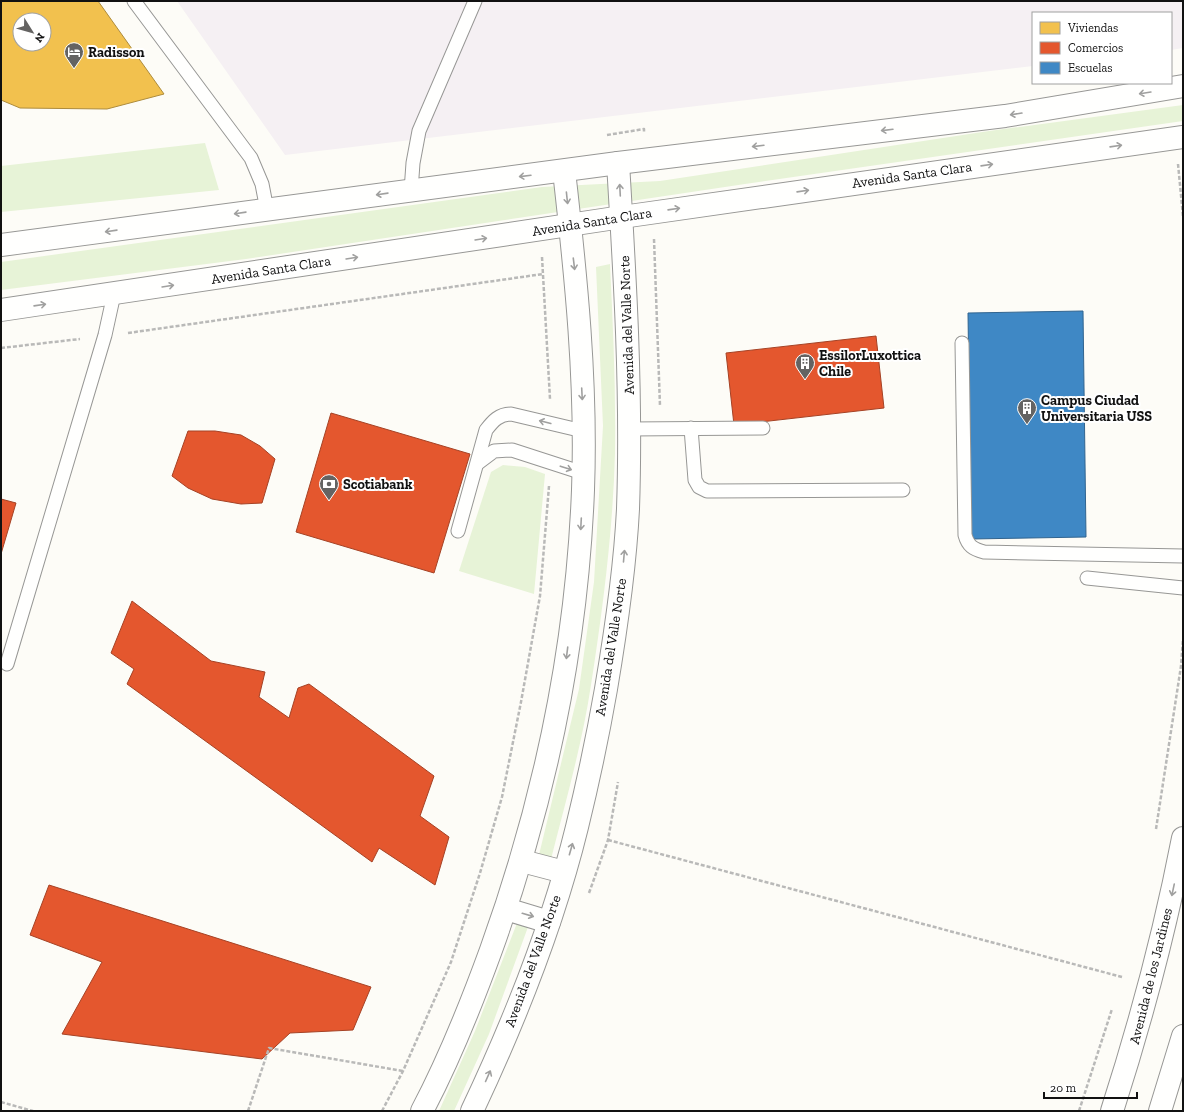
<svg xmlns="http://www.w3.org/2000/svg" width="1184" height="1112" viewBox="0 0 1184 1112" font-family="'Zilla Slab',serif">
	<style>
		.industrial { fill: #f5f0f3 }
		.green { fill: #e7f3d7 }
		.homes { fill: #f2c14e; stroke: #ae8c3c; fill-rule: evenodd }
		.shops { fill: #e4572e; stroke: #a54225 }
		.schools { fill: #3f88c5; stroke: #31648f }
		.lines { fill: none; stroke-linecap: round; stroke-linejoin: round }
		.service-casing { stroke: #979795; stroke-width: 15 }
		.minor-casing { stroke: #979795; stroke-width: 24 }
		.tertiary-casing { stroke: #979795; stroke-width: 24 }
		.path { stroke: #b9b9b8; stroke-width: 2.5; stroke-dasharray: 4 2; stroke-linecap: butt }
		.service { stroke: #fffffe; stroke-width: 13 }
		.minor { stroke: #fffffe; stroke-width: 22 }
		.tertiary { stroke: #fffffe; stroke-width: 22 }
		.oneway { stroke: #a0a09f }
		.labels { text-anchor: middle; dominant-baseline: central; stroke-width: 4; stroke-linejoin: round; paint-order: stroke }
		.poi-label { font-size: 14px; font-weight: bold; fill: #111; stroke: #fff; text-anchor: start }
		.street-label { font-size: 14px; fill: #111; stroke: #fff }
	</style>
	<rect width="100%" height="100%" fill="#fdfcf7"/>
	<polygon class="industrial" points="177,1 1183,1 1183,48 1171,50 1171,13 1033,13 1033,66 285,155"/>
	<g class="green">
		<polygon points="1183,105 1183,121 745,184 246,259 1,290 1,262 542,187 660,181 989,131"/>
		<polygon points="205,143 219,190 1,212 1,166"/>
		<path d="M610,264C613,327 616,390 615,453C613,530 603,608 591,685C582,745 565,804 550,863L538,859L579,689L594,582L603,426L596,267Z"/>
		<polygon points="503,465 525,467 545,474 534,594 459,571 491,472"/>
		<polygon points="517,923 528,927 489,1034 454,1111 439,1111 475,1031"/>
	</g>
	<path class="homes" d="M1,1H98L164,94L107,109L20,108L1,100ZM20,20H44V44H20Z"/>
	<g class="shops">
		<polygon points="876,336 884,408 734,425 726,353"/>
		<polygon points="331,413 470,454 434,573 296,532"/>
		<polygon points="188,431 215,431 241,435 260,446 275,459 262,503 241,504 212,499 188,488 172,476"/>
		<polygon points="1,499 16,503 1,554"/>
		<polygon points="132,601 211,661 265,672 259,697 289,718 298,688 309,684 434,776 420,816 449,837 435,885 379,848 372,862 127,684 134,669 111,653"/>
		<polygon points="49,885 371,987 353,1030 290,1033 262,1059 62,1034 102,962 30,935"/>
	</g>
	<polygon class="schools" points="1083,311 1086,537 971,539 968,313"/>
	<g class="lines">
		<g class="service-casing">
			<g id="service">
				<polyline points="134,1 251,158 262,184 267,210"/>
				<polyline points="411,191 413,163 419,131 475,1"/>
				<path d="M962,343L965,535C968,546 973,549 984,552L1183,556"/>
				<polyline points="691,428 695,480 699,487 707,491 903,490"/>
				<polyline points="629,429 763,428"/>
				<polyline points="478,463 494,451 512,450 583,473"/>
				<path d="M458,531L486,430C493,421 499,414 511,414L583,431"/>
				<polyline points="1087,578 1183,588"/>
				<polyline points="7,664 105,335 114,294"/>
			</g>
		</g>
		<g class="minor-casing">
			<g id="minor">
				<polyline points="522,861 564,872"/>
				<polyline points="506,909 549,922"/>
				<path d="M422,1111C449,1060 471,1005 491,950C544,803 577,647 583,490C587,384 576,276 564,171"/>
				<path d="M472,1111C515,1020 553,925 577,827C588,782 598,735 606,689C616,630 625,569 628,509C632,393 625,278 618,163"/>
				<path d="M1112,1111C1141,1021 1165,931 1183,838"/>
				<polyline points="1160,1111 1183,1036"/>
			</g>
		</g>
		<g class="tertiary-casing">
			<g id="tertiary">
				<polyline points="1,245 618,163 1005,116 1183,86"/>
				<polyline points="1,310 622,217 1183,137"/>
			</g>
		</g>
		<g class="path">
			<polyline points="607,135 644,129 644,132"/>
			<polyline points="1178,164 1183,216"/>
			<polyline points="654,239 660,406"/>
			<polyline points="542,257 550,399"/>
			<polyline points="128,333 543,274"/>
			<polyline points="1,348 80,339"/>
			<polyline points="1156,829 1181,666 1183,639"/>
			<polyline points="608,840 1122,977"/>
			<polyline points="589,893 608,840 618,782"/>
			<polyline points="1,1102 33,1111"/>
			<polyline points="248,1111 269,1048 403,1071"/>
			<polyline points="382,1111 403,1071 451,962 480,873 502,797 521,702 540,596 549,486"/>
			<polyline points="1079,1111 1112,1009"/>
		</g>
		<use href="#service" class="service"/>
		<use href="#minor" class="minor"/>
		<use href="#tertiary" class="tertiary"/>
	</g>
	<defs><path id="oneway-shaft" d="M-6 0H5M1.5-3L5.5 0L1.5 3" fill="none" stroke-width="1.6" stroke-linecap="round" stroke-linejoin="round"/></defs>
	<g class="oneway">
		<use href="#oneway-shaft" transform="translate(1145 93) rotate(171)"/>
		<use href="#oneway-shaft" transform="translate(1016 114) rotate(171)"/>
		<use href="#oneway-shaft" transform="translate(887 130) rotate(173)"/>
		<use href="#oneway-shaft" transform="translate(758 146) rotate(173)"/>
		<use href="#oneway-shaft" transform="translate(1116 146) rotate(-8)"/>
		<use href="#oneway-shaft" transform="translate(987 165) rotate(-8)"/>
		<use href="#oneway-shaft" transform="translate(525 176) rotate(173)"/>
		<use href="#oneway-shaft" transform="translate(620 190) rotate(-93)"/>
		<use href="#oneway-shaft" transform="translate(803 191) rotate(-8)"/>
		<use href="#oneway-shaft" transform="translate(382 194) rotate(172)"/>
		<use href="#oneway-shaft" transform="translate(567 198) rotate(84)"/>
		<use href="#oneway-shaft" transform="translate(674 209) rotate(-8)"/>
		<use href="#oneway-shaft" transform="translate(240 213) rotate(172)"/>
		<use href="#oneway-shaft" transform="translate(111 231) rotate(172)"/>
		<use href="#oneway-shaft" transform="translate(481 239) rotate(-9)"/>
		<use href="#oneway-shaft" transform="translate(352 258) rotate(-9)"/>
		<use href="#oneway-shaft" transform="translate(574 264) rotate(83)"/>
		<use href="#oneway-shaft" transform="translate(168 286) rotate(-9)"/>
		<use href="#oneway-shaft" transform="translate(40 305) rotate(-8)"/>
		<use href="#oneway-shaft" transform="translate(582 394) rotate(87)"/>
		<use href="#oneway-shaft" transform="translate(545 422) rotate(-166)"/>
		<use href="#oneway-shaft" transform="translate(566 468) rotate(18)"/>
		<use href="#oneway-shaft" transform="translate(581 524) rotate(93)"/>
		<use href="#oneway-shaft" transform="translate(624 556) rotate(-85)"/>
		<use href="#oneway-shaft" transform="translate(567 653) rotate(97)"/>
		<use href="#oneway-shaft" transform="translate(571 849) rotate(-74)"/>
		<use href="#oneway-shaft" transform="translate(1173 890) rotate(102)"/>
		<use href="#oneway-shaft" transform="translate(528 915) rotate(16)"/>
		<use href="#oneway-shaft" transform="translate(488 1076) rotate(-66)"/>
	</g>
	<defs>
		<g id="hotel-pin" transform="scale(1)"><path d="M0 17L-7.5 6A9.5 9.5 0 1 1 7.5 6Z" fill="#646362" stroke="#fff"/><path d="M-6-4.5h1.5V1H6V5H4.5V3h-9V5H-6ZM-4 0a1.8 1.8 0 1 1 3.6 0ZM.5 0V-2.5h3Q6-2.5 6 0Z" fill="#fff"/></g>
		<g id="building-pin" transform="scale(1)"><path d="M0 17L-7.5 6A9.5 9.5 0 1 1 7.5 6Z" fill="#646362" stroke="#fff"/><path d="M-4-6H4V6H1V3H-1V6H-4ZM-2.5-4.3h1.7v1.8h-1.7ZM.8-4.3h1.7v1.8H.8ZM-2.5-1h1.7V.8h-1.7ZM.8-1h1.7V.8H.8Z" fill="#fff"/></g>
		<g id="bank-pin" transform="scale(1)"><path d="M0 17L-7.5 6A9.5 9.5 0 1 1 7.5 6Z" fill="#646362" stroke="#fff"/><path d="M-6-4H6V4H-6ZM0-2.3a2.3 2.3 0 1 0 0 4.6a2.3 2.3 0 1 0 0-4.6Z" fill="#fff"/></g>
	</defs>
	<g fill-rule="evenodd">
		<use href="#hotel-pin" x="74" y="52"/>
		<use href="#building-pin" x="805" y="363"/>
		<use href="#building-pin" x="1027" y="408"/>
		<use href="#bank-pin" x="329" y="484"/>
	</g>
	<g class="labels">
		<g class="poi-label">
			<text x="88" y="52">Radisson</text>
			<text x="819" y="355">EssilorLuxottica<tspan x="819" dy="16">Chile</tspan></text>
			<text x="1041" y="400">Campus Ciudad<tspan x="1041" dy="16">Universitaria USS</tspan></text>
			<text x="343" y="484">Scotiabank</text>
		</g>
		<g class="street-label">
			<text transform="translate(912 175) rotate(-8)">Avenida Santa Clara</text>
			<text transform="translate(592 222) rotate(-9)">Avenida Santa Clara</text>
			<text transform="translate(271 270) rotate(-9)">Avenida Santa Clara</text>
			<text transform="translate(627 325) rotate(-92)">Avenida del Valle Norte</text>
			<text transform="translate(611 647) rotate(-81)">Avenida del Valle Norte</text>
			<text transform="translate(533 961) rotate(-70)">Avenida del Valle Norte</text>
			<text transform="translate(1151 976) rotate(-76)">Avenida de los Jardines</text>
		</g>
	</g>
	<rect width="1184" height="1112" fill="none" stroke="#111111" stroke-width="4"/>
	<rect x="1032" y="12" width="140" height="72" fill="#ffffff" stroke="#a0a0a0"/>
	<rect x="1040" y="22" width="20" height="12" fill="#f2c14e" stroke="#a0a0a0"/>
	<text x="1068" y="32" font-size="12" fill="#111111">Viviendas</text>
	<rect x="1040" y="42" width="20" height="12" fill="#e4572e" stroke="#a0a0a0"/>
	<text x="1068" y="52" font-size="12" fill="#111111">Comercios</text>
	<rect x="1040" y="62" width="20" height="12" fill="#3f88c5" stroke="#a0a0a0"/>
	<text x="1068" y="72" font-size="12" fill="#111111">Escuelas</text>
	<g transform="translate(32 32) rotate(127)"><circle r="19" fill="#ffffff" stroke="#a0a0a0"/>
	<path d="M0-3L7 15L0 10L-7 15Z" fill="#646362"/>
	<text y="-6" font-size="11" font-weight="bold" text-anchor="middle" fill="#111111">N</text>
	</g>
	<path d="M1044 1092v6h93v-6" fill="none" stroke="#111111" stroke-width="2"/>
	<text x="1050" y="1092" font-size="12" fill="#111111" stroke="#ffffff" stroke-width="3" paint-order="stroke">20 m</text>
</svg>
